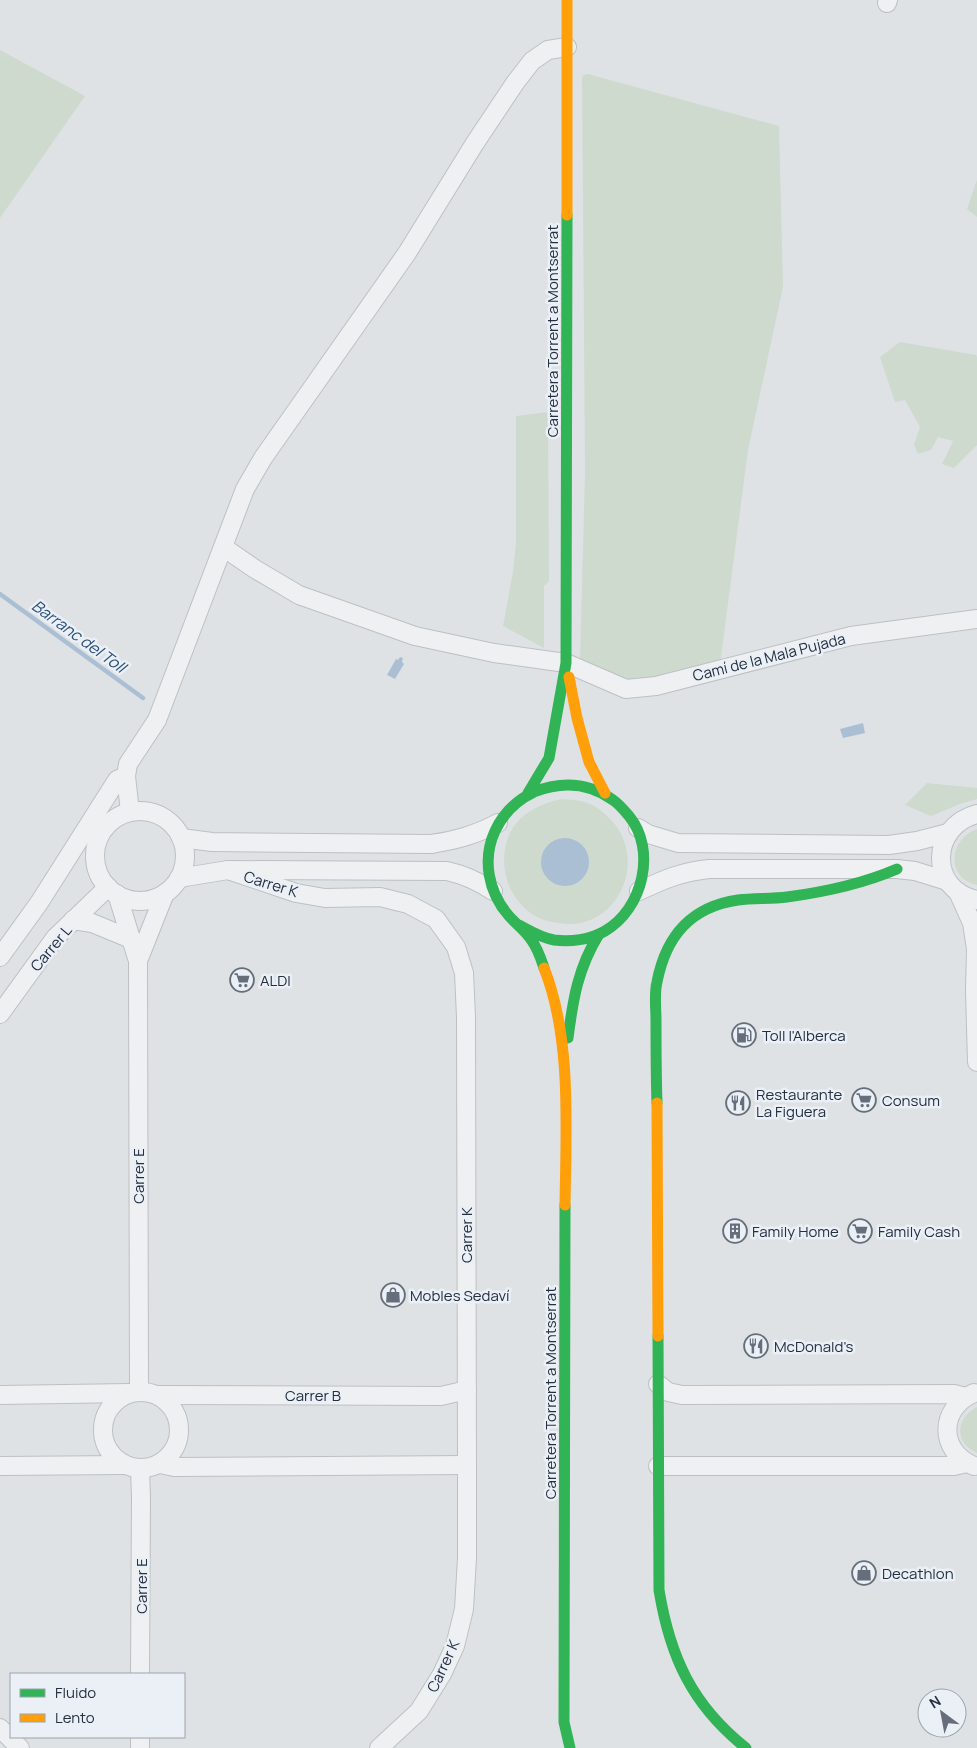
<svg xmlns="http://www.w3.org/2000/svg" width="977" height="1748" viewBox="0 0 977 1748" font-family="Manrope,sans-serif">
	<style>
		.green { fill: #cfdace; fill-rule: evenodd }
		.water { fill: #aabed4 }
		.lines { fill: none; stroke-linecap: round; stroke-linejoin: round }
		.stream { stroke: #aabed4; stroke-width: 4.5 }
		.street-casing { stroke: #bdc0c3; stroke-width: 20 }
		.street { stroke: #eef0f2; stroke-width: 18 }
		.fast { stroke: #30b455; stroke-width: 11 }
		.slow { stroke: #ff9f0a; stroke-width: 11 }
		.labels { text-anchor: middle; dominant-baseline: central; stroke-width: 5; stroke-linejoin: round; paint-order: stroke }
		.street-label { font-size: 15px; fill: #242f40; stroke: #ebf0f6 }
		.poi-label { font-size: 15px; fill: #242f40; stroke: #ebf0f6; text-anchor: start }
		.water-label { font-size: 16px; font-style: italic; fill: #2a4e78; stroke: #ebf0f6 }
	</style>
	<rect width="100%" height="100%" fill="#dfe2e5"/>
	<g class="green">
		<polygon points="0,50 85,96 0,218"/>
		<polygon points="588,74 779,126 783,287 748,450 720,665 643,685 620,680 580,660 585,471 582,80 583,75"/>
		<polygon points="977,180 977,217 967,209"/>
		<polygon points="900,342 976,355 977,357 977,445 954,468 942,464 953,441 938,437 931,450 918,454 914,445 920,427 905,400 895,402 880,357"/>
		<polygon points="548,412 549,581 544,586 544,648 503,626 513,572 516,543 516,416"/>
		<polygon points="927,783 977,788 977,799 960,804 931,816 905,805"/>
		<path d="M561,799C567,800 574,799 580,801C589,802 599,808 606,815C653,856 618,934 558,923C542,921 529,915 519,902C498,878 498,834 526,814C537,806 548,802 561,799ZM574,839C590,849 586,857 586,874C576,886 565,889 551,881L542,856L550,843Z"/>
		<path d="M977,829V885C946,879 948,839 977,829Z"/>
		<path d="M977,1407V1453C954,1443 955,1418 977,1407Z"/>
	</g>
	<g class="water">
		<polygon points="400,657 403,658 402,662 404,664 395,679 387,675 396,659 398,660"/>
		<polygon points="863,723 865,733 843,738 840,729"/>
		<circle cx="565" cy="862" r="24"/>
	</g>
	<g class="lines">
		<polyline class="stream" points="0,594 143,698"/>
		<g class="street-casing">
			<g id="street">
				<polyline points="887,3 888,0"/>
				<polyline points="223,547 255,569 299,595 415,636 494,653 566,663 626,689 656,686 851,636 977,619"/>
				<circle cx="140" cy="856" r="45"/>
				<polyline points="130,812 126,776 128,764 157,720 245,489 263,458 407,253 475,143 515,83 532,61 548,50 567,47"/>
				<path d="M977,814C930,826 928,890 977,900"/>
				<polyline points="638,828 648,834 678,843 889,845 917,841 948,833"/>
				<path d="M181,838L212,842L431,844C457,840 475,835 498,823"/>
				<polyline points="228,870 296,893 325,898 380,897 408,904 436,919 456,947 464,973 466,1017 467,1465 467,1558 464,1609 455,1646 442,1674 419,1711 379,1748"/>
				<path d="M179,878L228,870L447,871C465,875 478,881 493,891"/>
				<path d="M639,891C665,879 681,872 709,869H897L915,871L947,881"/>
				<polyline points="958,892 972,923 976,949 975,991 977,1062"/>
				<polyline points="117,894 138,961 139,1392"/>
				<polyline points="73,920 92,923 131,939"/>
				<polyline points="0,957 39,903 117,780 126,776"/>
				<polyline points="138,961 165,893"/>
				<polyline points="0,1014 55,938 108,887"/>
				<polyline points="658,1384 668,1392 682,1395 954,1394 966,1397"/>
				<circle cx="141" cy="1430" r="38"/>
				<polyline points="0,1395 129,1393"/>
				<polyline points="158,1395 441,1396 467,1390"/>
				<polyline points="160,1464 174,1467 467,1465"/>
				<polyline points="0,1466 124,1465"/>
				<polyline points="658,1466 954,1466 967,1463"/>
				<path d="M974,1466C938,1451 939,1408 974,1393"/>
				<polyline points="140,1469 141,1497 140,1674"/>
				<polyline points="0,1728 20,1748"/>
				<polyline points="140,1748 140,1737"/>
			</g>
		</g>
		<use href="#street" class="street"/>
		<g class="fast">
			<polyline points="528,793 549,758 566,663 567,215"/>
			<path d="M519,925C530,931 541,938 554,940C570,942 590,940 605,931C643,909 657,850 629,816C624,810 619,804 613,800C589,783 562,781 534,792C517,800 503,814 495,831C482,859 488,892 509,916C516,924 526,931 532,941C538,949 541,959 544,968"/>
			<path d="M568,1038C573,999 578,968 599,934"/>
			<path d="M657,1103C656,1075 656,1048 656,1020C656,1008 654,994 657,982C666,936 690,907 738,900C754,898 771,899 787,897C825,892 862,884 897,869"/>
			<polyline points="565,1205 564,1722 570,1748"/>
			<path d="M658,1336L659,1590C670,1657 692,1705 746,1748"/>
		</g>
		<g class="slow">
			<polyline points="567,215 567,0"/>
			<polyline points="569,677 577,718 589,762 605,793"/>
			<path d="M544,968C572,1038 566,1130 565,1205"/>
			<polyline points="657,1103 658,1336"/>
		</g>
	</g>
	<defs>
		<g id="supermarket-ring" transform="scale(1.25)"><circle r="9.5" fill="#ebf0f6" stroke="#656e7a" stroke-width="1.5"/><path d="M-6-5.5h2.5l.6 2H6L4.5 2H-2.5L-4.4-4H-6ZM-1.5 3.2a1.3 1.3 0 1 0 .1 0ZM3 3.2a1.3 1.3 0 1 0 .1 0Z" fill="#656e7a"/></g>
		<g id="fuel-ring" transform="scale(1.25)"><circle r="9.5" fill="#ebf0f6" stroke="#656e7a" stroke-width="1.5"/><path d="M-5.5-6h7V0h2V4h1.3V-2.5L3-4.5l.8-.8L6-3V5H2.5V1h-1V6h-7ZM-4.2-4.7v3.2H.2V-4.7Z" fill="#656e7a"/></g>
		<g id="restaurant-ring" transform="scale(1.25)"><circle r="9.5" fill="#ebf0f6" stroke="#656e7a" stroke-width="1.5"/><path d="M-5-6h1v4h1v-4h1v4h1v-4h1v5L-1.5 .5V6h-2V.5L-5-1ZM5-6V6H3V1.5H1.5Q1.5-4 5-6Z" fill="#656e7a"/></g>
		<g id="building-ring" transform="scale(1.25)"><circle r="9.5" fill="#ebf0f6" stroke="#656e7a" stroke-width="1.5"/><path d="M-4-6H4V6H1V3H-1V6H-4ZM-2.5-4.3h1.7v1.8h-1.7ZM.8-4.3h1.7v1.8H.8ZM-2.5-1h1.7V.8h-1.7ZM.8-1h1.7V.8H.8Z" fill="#656e7a"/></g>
		<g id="shop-ring" transform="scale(1.25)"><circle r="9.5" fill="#ebf0f6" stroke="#656e7a" stroke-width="1.5"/><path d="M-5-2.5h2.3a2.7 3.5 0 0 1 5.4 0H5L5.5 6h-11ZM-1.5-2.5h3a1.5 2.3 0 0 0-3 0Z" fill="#656e7a"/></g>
	</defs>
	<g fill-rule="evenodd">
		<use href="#supermarket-ring" x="242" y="980"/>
		<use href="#fuel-ring" x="744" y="1035"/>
		<use href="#supermarket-ring" x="864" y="1100"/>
		<use href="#restaurant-ring" x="738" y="1103"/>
		<use href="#building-ring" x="735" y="1231"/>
		<use href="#supermarket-ring" x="860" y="1231"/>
		<use href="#shop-ring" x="393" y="1295"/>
		<use href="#restaurant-ring" x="756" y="1346"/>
		<use href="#shop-ring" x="864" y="1573"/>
	</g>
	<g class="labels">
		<g class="street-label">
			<text transform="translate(552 331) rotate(-90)">Carretera Torrent a Montserrat</text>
			<text transform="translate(769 657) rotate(-14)">Camí de la Mala Pujada</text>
			<text transform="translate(271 884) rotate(17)">Carrer K</text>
			<text transform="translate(51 948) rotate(-50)">Carrer L</text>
			<text transform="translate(138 1176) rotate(-90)">Carrer E</text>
			<text transform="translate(466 1235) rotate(-90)">Carrer K</text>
			<text transform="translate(550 1393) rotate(-90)">Carretera Torrent a Montserrat</text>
			<text x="313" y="1395">Carrer B</text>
			<text transform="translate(141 1586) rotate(-90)">Carrer E</text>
			<text transform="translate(443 1666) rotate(-65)">Carrer K</text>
		</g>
		<g class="poi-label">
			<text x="260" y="980">ALDI</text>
			<text x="762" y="1035">Toll l'Alberca</text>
			<text x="756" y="1094">Restaurante<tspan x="756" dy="17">La Figuera</tspan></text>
			<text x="882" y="1100">Consum</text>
			<text x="752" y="1231">Family Home</text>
			<text x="878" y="1231">Family Cash</text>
			<text x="410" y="1295">Mobles Sedaví</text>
			<text x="774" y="1346">McDonald's</text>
			<text x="882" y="1573">Decathlon</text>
		</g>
		<g class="water-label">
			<text transform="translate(79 636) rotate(36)">Barranc del Toll</text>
		</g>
	</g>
	<rect x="10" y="1673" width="175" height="65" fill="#ebf0f6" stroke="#9ba3ad"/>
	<rect x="20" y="1689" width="25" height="8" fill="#30b455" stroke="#9ba3ad"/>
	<text x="55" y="1698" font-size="15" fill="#242f40">Fluido</text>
	<rect x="20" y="1714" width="25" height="8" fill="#ff9f0a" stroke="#9ba3ad"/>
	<text x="55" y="1723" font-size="15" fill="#242f40">Lento</text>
	<g transform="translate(942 1713) rotate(328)"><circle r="24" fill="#ebf0f6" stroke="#9ba3ad"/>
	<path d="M0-4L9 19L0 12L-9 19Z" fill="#656e7a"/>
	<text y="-8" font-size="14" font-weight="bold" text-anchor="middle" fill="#242f40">N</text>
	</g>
</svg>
